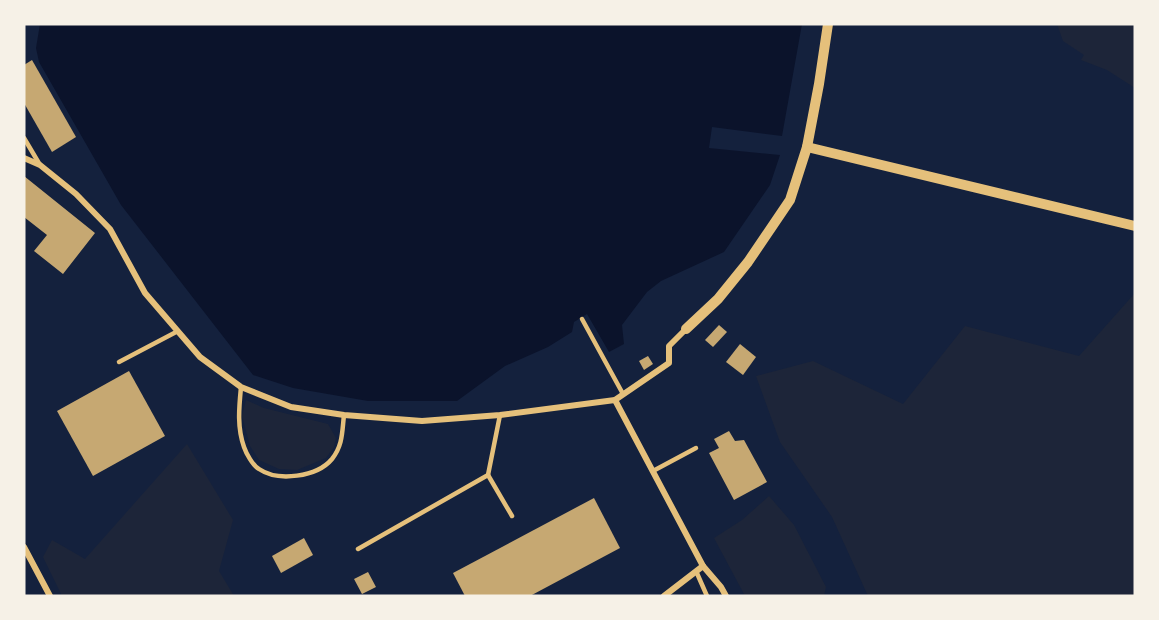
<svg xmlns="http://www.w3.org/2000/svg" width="1159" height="620" viewBox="0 0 1159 620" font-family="'Work Sans',sans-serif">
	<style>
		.green { fill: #1d2539 }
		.water { fill: #0b132b }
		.building { fill: #c6a872 }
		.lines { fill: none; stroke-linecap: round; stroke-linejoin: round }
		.service { stroke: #e5c07b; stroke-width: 4.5 }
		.minor { stroke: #e5c07b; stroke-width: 6 }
		.tertiary { stroke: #e5c07b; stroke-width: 10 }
	</style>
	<rect width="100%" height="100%" fill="#14213d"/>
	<g class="green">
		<polygon points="1057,24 1135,24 1135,88 1107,70 1081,60 1084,55 1063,41"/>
		<polygon points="1135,293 1135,596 868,596 832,517 780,442 756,376 813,361 903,404 965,326 1079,356"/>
		<polygon points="246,400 264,408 328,424 336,438 334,447 326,458 297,470 279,469 259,460 250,446 242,416"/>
		<polygon points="187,444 233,520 219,571 234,596 62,596 43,557 52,540 85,559"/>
		<polygon points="769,496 794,525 826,587 824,596 745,596 714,538 742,520"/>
	</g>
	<polygon class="water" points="40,24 802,24 782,136 712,127 709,148 780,155 770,185 724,252 661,281 647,292 622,325 624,344 609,352 587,314 574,322 572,332 548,347 505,366 457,401 368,401 293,388 253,375 121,205 39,62 36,48"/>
	<g class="building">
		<polygon points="32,60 76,137 52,152 24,103 24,65"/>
		<polygon points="24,176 95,233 63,274 34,251 47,235 24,217"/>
		<polygon points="719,325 727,332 713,347 705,340"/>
		<polygon points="740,344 756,357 743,375 726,362"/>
		<polygon points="648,356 653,364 644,370 639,361"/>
		<polygon points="129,371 165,436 93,476 57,411"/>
		<polygon points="729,431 735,441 744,440 767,482 734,500 709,453 719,448 714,439"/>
		<polygon points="594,498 620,548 530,596 465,596 453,573"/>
		<polygon points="304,538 313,555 281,573 272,556"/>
		<polygon points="368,572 376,587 362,594 354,579"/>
	</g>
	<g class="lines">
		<g class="service">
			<polyline points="24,138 40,165"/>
			<polyline points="582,319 623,394"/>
			<polyline points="119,362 178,331"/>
			<path d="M241,387C239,408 237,427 244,447C246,453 253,466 259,469C278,482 317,477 332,459C343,445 342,432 344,415"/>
			<polyline points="653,471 696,448"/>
			<polyline points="488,475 512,516"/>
			<polyline points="358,549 488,475 500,415"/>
			<polyline points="696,571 707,596"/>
		</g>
		<g class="minor">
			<polyline points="24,158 40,165 76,194 110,229 145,293 200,357 241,387 291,407 344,415 422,421 500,415 615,400 669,363 669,346 686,329"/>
			<polyline points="615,400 703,566 664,596"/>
			<polyline points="24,547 50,596"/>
			<polyline points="703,566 721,587 726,596"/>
		</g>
		<g class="tertiary">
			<polyline points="807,147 1135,226"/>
			<polyline points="686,329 718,299 748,262 790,200 807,147 819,84 828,24"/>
		</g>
	</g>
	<rect width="1159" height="620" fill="none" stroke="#f6f1e7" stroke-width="51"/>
</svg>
